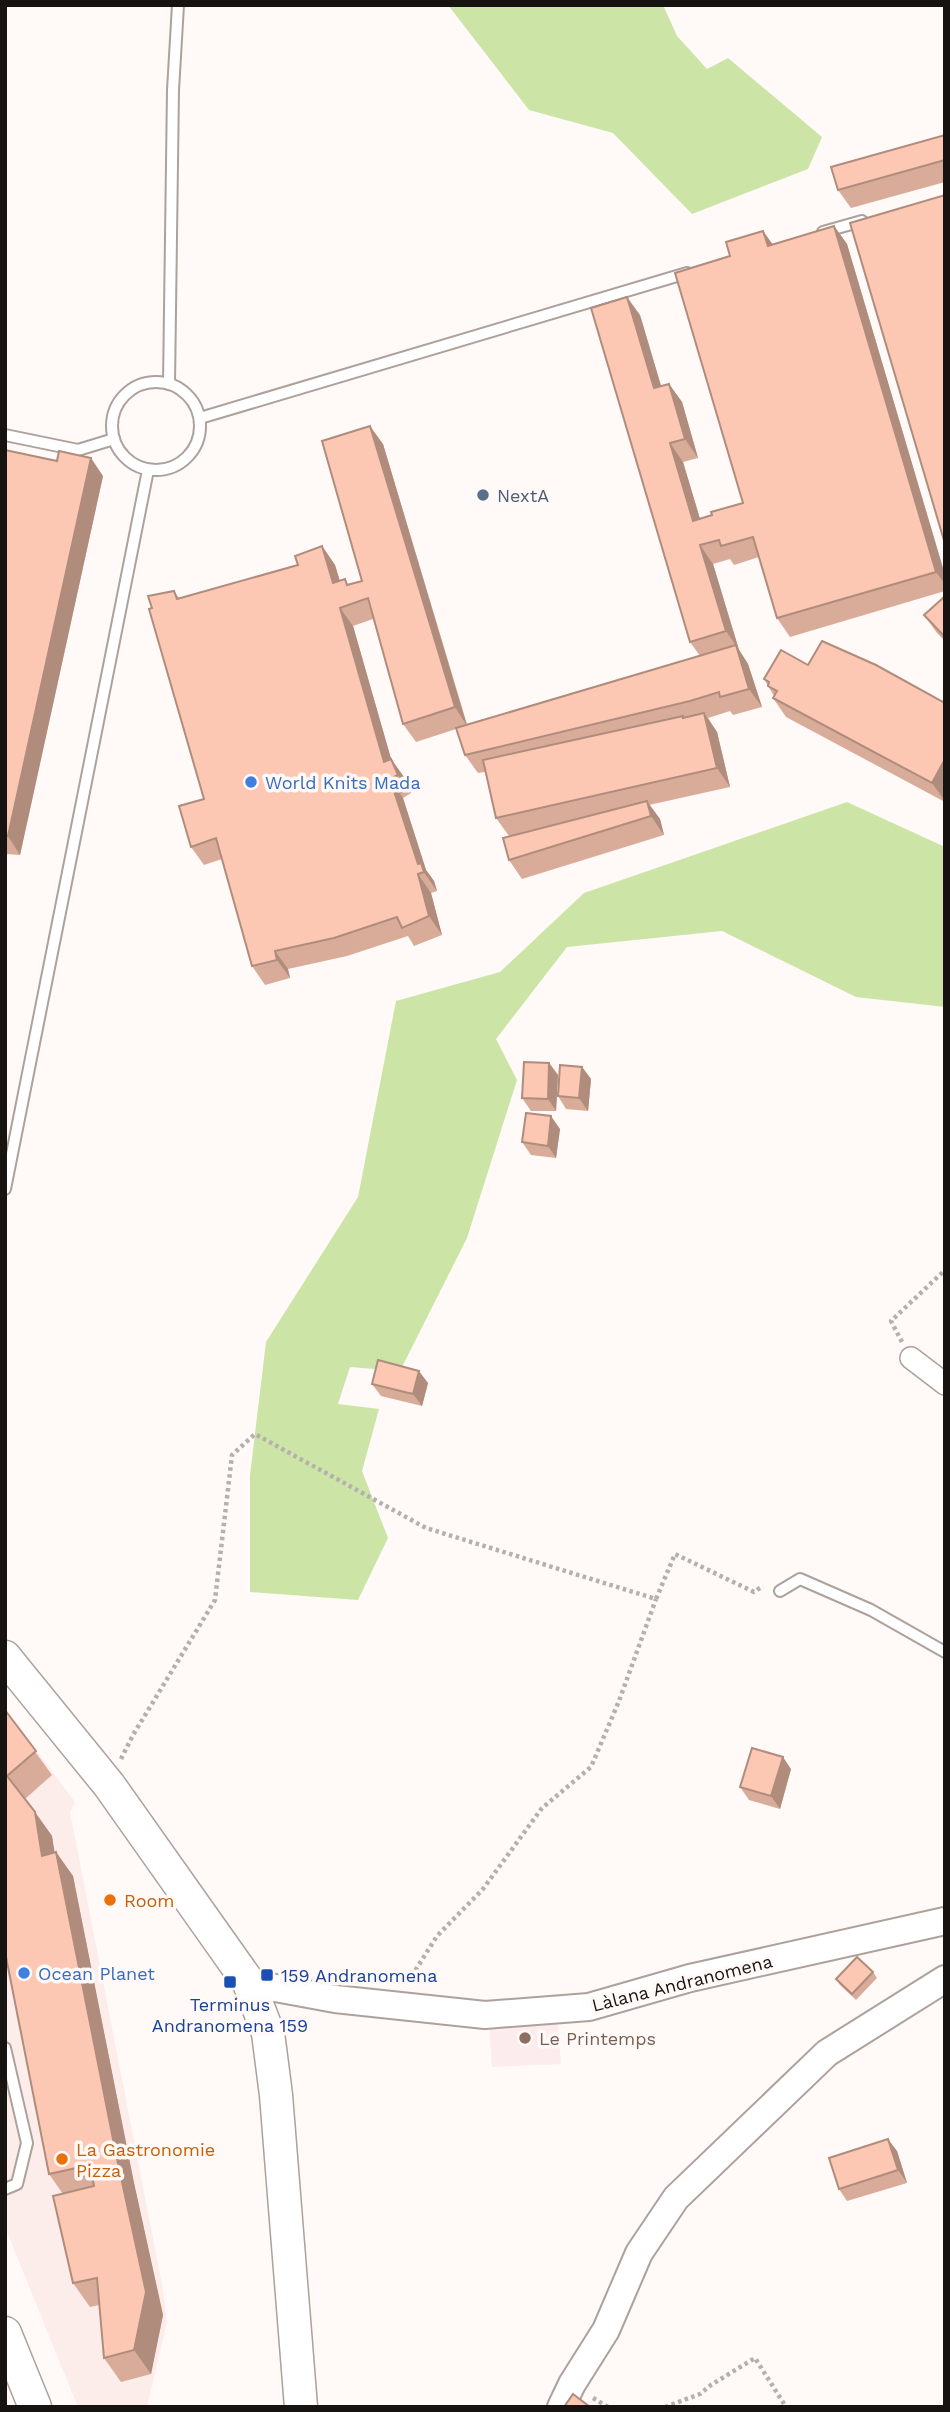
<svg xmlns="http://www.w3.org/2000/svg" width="950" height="2412" viewBox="0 0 950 2412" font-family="'Work Sans',sans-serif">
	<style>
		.commercial { fill: #fdedea }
		.education { fill: #fdeced }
		.green { fill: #cce5a6 }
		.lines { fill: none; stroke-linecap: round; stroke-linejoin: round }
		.service-casing { stroke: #ada19c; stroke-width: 14 }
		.minor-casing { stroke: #ada19c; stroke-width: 24 }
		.tertiary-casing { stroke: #ada19c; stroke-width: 30 }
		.primary-casing { stroke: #ada19c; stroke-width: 35 }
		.path { stroke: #b5b0ae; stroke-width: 4.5; stroke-dasharray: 3.5 3.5; stroke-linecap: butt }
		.service { stroke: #fff; stroke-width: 10 }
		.minor { stroke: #fff; stroke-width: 21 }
		.tertiary { stroke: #fff; stroke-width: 26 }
		.primary { stroke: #fff; stroke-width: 32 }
		.wall { fill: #d9ac9a }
		.shaded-wall { fill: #b08c7d }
		.building { fill: #fcc8b3; stroke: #b08c7d; stroke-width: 2 }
		.service-dot { fill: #5c6f8a; stroke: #fff9f7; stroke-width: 2.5 }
		.shop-dot { fill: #3f7fe0; stroke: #fff9f7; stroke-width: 2.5 }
		.food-dot { fill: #e8710a; stroke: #fff9f7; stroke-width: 2.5 }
		.transit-dot { fill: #1a4fb4; stroke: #fff9f7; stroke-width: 2.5 }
		.education-dot { fill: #8d6e63; stroke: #fff9f7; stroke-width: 2.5 }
		.labels { text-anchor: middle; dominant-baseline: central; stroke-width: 7; stroke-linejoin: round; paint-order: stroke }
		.service-label { font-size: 18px; fill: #4e5e75; stroke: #fff9f7; text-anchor: start }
		.shop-label { font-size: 18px; fill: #366cbe; stroke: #fff9f7; text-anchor: start }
		.food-label { font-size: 18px; fill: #c56008; stroke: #fff9f7; text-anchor: start }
		.transit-label { font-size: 18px; fill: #164399; stroke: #fff9f7; text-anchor: start }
		.street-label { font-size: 18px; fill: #171311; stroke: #fff9f7 }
		.education-label { font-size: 18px; fill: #785e54; stroke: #fff9f7; text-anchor: start }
	</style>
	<rect width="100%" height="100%" fill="#fff9f7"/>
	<polygon class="commercial" points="5,1709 75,1802 70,1812 163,2290 167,2322 147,2407 78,2407 5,2227"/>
	<polygon class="education" points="488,2012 557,2012 561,2064 492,2067"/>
	<g class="green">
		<polygon points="448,5 663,5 677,36 707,69 728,58 822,137 808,169 692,214 613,133 529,110"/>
		<polygon points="847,802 945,847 945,1007 856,997 722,931 567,947 496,1039 517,1080 467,1238 400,1371 350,1367 338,1404 379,1409 362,1471 388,1538 358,1600 250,1592 250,1475 266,1342 358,1197 396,1001 500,972 584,893"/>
	</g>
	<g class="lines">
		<g class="service-casing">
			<g id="service">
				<polyline points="823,232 862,221"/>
				<circle cx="156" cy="426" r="44"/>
				<polyline points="169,384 173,90 178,5"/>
				<polyline points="200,418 687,273"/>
				<polyline points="5,435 78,450 114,439"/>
				<polyline points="5,1189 148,470"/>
				<polyline points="780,1591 800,1579 871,1610 945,1652"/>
				<polyline points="5,2048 27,2143 17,2184 5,2189"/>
			</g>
		</g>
		<g class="minor-casing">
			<polyline id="minor" points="911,1358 945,1384"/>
		</g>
		<g class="tertiary-casing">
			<g id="tertiary">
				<polyline points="249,1983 335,1999 485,2015 589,2007 690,1978 945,1921"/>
				<polyline points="561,2407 572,2384 606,2330 639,2253 676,2198 827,2053 945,1979"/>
			</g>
		</g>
		<g class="primary-casing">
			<g id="primary">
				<polyline points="5,1657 109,1785 249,1983 268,2033 276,2095 301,2407"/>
				<polyline points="5,2333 35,2407"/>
			</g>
		</g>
		<g class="path">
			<polyline points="902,1342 891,1321 945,1270"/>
			<polyline points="121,1759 133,1735 215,1600 232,1455 255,1434 426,1528 656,1599 675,1554 754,1592 763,1586"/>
			<polyline points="408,1982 437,1936 483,1889 542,1808 591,1767 619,1701 656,1599"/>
			<polyline points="593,2398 608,2407"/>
			<polyline points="665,2407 700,2394 711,2385 755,2358 786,2407"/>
		</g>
		<use href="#service" class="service"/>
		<use href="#minor" class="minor"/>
		<use href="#tertiary" class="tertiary"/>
		<use href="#primary" class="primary"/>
	</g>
	<g class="wall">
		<polygon points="945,135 945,182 851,208 838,190"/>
		<polygon points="834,226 847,244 945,575 945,591 790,637 777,618 759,557 734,565 730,559 713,564 739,650 748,664 762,707 733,715 730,711 708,718 717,732 730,787 649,805 660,819 664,835 522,879 509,860 524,833 509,836 496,818 485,772 478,773 465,755 456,729 416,742 403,724 373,619 353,626 391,759 404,777 411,793 403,798 426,870 434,881 437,891 431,893 442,935 414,946 408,936 347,956 288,969 290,978 265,985 252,966 222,859 204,865 191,847 204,799 152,608 174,591 179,598 298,565 322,546 335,565 340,581 348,585 362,581 383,444 467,724 700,656 690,642 640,315 661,386 669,384 682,402 698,458 683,462 700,519 712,515 743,503 730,256 763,231 772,244"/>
		<polygon points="5,450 103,476 20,855 5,854"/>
		<polygon points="945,599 945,641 937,633 924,615"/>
		<polygon points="808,665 945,703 945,802 786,717 773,698 774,696 764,679"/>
		<polygon points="549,1063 558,1075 556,1111 531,1111 522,1098"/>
		<polygon points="582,1067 591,1079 588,1111 566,1109 558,1096"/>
		<polygon points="560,1129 556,1158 531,1155 522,1142"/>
		<polygon points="428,1383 422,1406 381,1396 372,1384"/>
		<polygon points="5,1710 52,1775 25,1799 52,1836 54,1853 56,1852 73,1876 134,2183 163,2315 151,2374 121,2382 104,2358 99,2305 90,2307 73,2283 63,2194 49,2174 5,1952"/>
		<polygon points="791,1769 780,1809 749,1800 740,1787"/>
		<polygon points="873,1972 877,1978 856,2000 840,1985 836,1979"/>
		<polygon points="897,2151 907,2183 847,2201 839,2189"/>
	</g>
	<g class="shaded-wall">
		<polygon points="834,226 847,244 945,575 945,584 936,572"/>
		<polygon points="763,231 776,249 768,246"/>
		<polygon points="627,297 640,315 667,406 654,388"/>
		<polygon points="669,384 682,402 698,458 685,439"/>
		<polygon points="370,426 383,444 467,726 455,707"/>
		<polygon points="670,443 683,462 706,539 693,521"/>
		<polygon points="91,458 103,476 20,855 8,836"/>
		<polygon points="700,545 713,564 739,650 726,631"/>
		<polygon points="322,546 335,565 346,602 333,583"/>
		<polygon points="340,608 353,626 396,776 384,762"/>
		<polygon points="736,645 748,664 762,707 749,689"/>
		<polygon points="704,713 717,732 730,787 717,768"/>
		<polygon points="391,759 404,777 411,793 398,775"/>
		<polygon points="945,759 945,801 932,783"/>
		<polygon points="390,779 403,798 426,870 434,881 437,891 418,864"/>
		<polygon points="647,801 660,819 664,835 651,816"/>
		<polygon points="418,874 431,893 442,935 429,916"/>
		<polygon points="275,951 288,969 290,978 277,960"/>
		<polygon points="549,1063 558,1075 556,1111 548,1099"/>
		<polygon points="582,1067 591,1079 588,1111 579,1098"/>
		<polygon points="551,1116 560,1129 556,1158 548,1146"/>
		<polygon points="419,1371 428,1383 422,1406 413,1394"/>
		<polygon points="783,1757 791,1769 780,1809 771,1796"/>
		<polygon points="35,1812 52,1836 59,1879 42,1856"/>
		<polygon points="56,1852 73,1876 134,2183 163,2315 151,2374 134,2350 117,2159"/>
		<polygon points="888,2139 897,2151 907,2183 898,2170"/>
	</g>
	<g class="building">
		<polygon points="945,135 945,160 838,190 831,167"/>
		<polygon points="945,195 945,544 850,223"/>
		<polygon points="834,226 936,572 777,618 753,537 721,546 719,540 700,545 726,631 690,642 591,308 627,297 654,388 669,384 685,439 670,443 693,521 712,515 711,512 743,503 675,273 730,256 726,242 763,231 768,246"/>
		<polygon points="370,426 455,707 403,724 368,598 340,608 384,762 391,759 398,775 390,779 418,864 421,863 424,872 418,874 429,916 402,928 397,917 334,938 275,951 277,960 252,966 216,838 191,847 179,806 204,799 149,609 152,608 148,596 174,591 177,599 298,565 295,556 322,546 333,583 345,579 347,585 362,581 322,441"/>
		<polygon points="5,450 57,461 59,451 91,458 8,836 5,836"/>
		<polygon points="943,598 945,599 945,637 924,615"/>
		<polygon points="822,641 876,665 945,703 945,759 932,783 773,698 777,691 768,686 769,682 764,679 781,650 808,665"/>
		<polygon points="736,645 749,689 720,697 719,692 690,701 465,755 456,728"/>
		<polygon points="704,713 717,768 496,818 483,760 683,716 683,718"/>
		<polygon points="647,801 651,816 509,860 503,838"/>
		<polygon points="524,1062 549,1063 548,1099 522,1098"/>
		<polygon points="560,1065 582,1067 579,1098 558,1096"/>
		<polygon points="526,1113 551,1116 548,1146 522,1142"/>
		<polygon points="378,1360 419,1371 413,1394 372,1384"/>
		<polygon points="5,1710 36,1751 7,1776 35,1812 42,1856 56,1852 117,2159 146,2292 134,2350 104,2358 97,2278 73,2283 53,2196 94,2186 90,2165 49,2174 5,1952"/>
		<polygon points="752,1748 783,1757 771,1796 740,1787"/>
		<polygon points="857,1957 873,1972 852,1994 836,1979"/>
		<polygon points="888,2139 898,2170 839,2189 829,2158"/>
		<polygon points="573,2394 590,2407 564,2407"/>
	</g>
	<circle class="service-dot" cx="483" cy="495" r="7"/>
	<g class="shop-dot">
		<circle cx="251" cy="782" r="7"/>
		<circle cx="24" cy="1973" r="7"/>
	</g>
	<g class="food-dot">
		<circle cx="110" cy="1900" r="7"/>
		<circle cx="62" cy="2159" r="7"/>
	</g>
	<g class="transit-dot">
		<rect x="260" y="1968" width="14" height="14" rx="3.5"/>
		<rect x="223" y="1975" width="14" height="14" rx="3.5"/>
	</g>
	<circle class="education-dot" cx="525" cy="2038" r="7"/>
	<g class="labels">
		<g class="service-label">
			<text x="497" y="495">NextA</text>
		</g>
		<g class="shop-label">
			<text x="265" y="782">World Knits Mada</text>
			<text x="38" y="1973">Ocean Planet</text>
		</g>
		<g class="food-label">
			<text x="124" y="1900">Room</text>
			<text x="76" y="2149">La Gastronomie<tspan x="76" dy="21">Pizza</tspan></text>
		</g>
		<g class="transit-label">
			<text x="281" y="1975">159 Andranomena</text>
			<text x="230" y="2004" text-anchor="middle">Terminus<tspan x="230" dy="21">Andranomena 159</tspan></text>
		</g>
		<g class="street-label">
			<text transform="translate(682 1983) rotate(-14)">Làlana Andranomena</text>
		</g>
		<g class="education-label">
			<text x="539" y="2038">Le Printemps</text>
		</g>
	</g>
	<rect width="950" height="2412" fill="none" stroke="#171311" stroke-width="14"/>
</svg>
